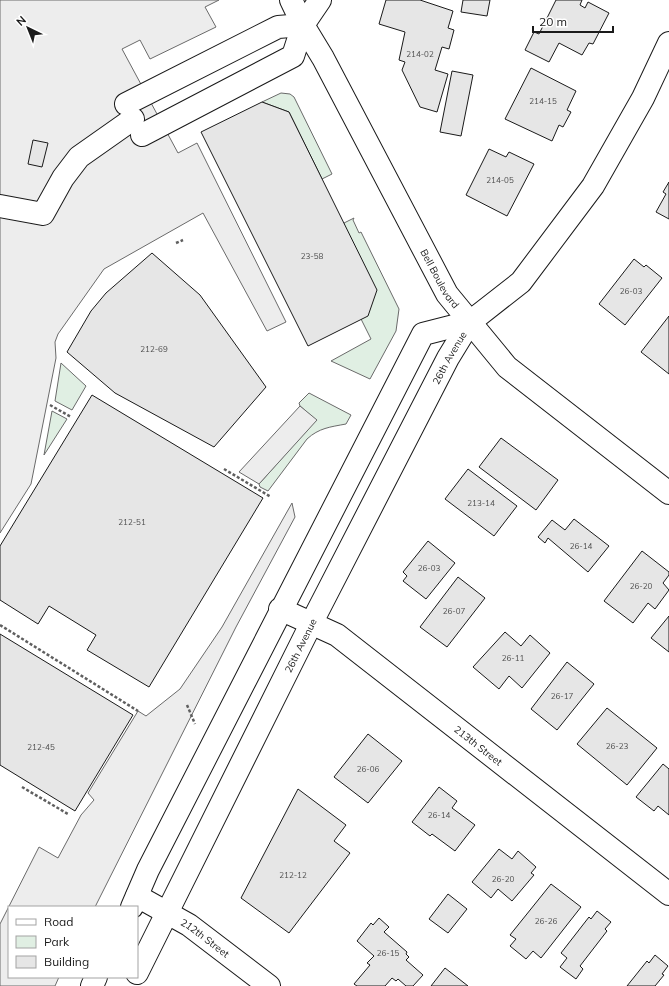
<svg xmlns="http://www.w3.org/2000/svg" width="669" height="986" viewBox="0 0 669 986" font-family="Mulish,sans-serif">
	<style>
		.green { fill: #e0efe3; stroke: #6a6a6a }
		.parking { fill: #ededed; stroke: #6a6a6a }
		.building { fill: #e6e6e6; stroke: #1a1a1a }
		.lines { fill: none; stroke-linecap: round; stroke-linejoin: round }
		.minor-casing { stroke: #1a1a1a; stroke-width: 24 }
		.path { stroke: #5f5f5f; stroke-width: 2.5; stroke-dasharray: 3 2; stroke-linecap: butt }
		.minor { stroke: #fff; stroke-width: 22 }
		.labels { text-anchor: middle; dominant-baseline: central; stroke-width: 3; stroke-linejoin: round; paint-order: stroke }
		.number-label { font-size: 8px; fill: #4d4d4d }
		.street-label { font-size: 10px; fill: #1a1a1a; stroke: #fff }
	</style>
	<rect width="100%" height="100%" fill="#fff"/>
	<g class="green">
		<polygon points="281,93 290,94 294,97 332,174 322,179 289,112 262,102"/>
		<polygon points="354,218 353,220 359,233 361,232 399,309 396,331 370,379 331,361 371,339 361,319 344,223"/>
		<polygon points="61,363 86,386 72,410 55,401"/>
		<path d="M309,393L351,415L346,424C330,427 319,428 307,439L268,491L260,487L259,484L316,420L300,406L299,403Z"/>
		<polygon points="52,411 67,419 44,455"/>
	</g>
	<g class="parking">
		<polygon points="0,0 219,0 205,7 216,27 150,59 140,40 122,49 178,153 197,143 286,322 267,331 203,213 104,269 58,334 55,342 56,358 31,484 0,533"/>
		<polygon points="300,406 317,420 259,484 239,472"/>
		<polygon points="292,503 295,517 236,627 95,907 9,907 9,977 59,977 55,986 0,986 0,924 39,847 58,858 81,815 94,800 88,793 138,711 146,716 180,689 222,627"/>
	</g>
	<g class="building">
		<polygon points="386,0 420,0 453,11 448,28 454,30 449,49 442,47 435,70 448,74 437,112 420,107 402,70 405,62 399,60 405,32 379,24"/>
		<polygon points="463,0 490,0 487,16 461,12"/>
		<polygon points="556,0 582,0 580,5 585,8 588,2 609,13 593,44 589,43 582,55 559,43 549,62 525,50 534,32 539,34"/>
		<polygon points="531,68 576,91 567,110 571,112 563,127 559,125 552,141 505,119"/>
		<polygon points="452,71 473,75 461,136 440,132"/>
		<polygon points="262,102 289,112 377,290 368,316 308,346 201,132"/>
		<polygon points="33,140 48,143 42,167 28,164"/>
		<polygon points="489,149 506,157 509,152 534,164 507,216 466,195"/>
		<polygon points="669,182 669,219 656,212 666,194 663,192"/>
		<polygon points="152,253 200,295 266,387 214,447 115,393 67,352 91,311 106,293"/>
		<polygon points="634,259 644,267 646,265 662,278 625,325 599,304"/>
		<polygon points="669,316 669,374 641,352"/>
		<polygon points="92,395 263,498 149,687 87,650 96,635 49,606 38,624 0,600 0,546"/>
		<polygon points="501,438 558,480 536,510 479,467"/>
		<polygon points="468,469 517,506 494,536 445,499"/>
		<polygon points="574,519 609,546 588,572 548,538 545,543 538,537 552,520 565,530"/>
		<polygon points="428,541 455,563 426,599 403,581 407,576 403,572"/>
		<polygon points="642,551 669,572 669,575 663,583 669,590 655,609 648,603 633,623 604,601"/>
		<polygon points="458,577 485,598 447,647 420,627"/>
		<polygon points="669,616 669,652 651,638"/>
		<polygon points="505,632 521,646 530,635 550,653 522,688 509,676 499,689 473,667"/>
		<polygon points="0,634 133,715 75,811 0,765"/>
		<polygon points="567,662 594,684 557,730 531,709"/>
		<polygon points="607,708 657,748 627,785 577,744"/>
		<polygon points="368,734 402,761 368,803 334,777"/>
		<polygon points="663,764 669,769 669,815 658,806 654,811 636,797"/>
		<polygon points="439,787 457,801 452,808 475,825 455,851 432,834 430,836 412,822"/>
		<polygon points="298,789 346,825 334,841 350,853 289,933 241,898"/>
		<polygon points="499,849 512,859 518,851 536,867 531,873 534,875 512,901 498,889 491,898 472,882"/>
		<polygon points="551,884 581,907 541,958 533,951 526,959 510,946 516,939 510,935"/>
		<polygon points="448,894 467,909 448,933 429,919"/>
		<polygon points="597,911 611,922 605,929 607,931 580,966 583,969 576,979 560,967 567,958 561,953 589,917 591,919"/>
		<polygon points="379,918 389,927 384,932 407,952 406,954 409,957 406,960 423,975 413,986 406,986 398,979 396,981 392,978 385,986 357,986 354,984 370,965 367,963 374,956 357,941 371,923 373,925"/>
		<polygon points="655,955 668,966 662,974 664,975 655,986 627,986 647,961 649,963"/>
		<polygon points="445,968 468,986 431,986"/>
	</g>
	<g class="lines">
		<g class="minor-casing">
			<g id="minor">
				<path id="s1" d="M291,0L303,25L323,58L447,294L507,367L669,493"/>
				<polyline points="126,104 278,27 303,25"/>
				<polyline points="142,135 293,56 303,25 320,0"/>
				<polyline points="0,206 43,214 63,178 79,157 133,119"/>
				<path id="s2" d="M280,609L337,635L669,894"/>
				<path id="s3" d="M137,896L189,925L269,986"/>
				<polyline points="132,907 148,870 423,334 470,322"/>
				<path id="s4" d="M137,973L311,624L448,358L470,322L521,282L593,186L643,98L669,43"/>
				<polyline points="92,986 96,977"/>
			</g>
		</g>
		<g class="path">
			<polyline points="176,243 183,240"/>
			<polyline points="50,405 71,417"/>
			<polyline points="224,469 271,497"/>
			<polyline points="0,625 138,711"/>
			<polyline points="187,705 195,724"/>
			<polyline points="22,787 68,814"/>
		</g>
		<use href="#minor" class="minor"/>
	</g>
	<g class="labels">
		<g class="number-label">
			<text x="420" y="54">214-02</text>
			<text x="543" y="101">214-15</text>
			<text x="500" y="180">214-05</text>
			<text x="312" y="256">23-58</text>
			<text x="631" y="291">26-03</text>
			<text x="154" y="349">212-69</text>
			<text x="481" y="503">213-14</text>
			<text x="132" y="522">212-51</text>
			<text x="581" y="546">26-14</text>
			<text x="429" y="568">26-03</text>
			<text x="641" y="586">26-20</text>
			<text x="454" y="611">26-07</text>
			<text x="513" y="658">26-11</text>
			<text x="562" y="696">26-17</text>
			<text x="617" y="746">26-23</text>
			<text x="41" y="747">212-45</text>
			<text x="368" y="769">26-06</text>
			<text x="439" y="815">26-14</text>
			<text x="293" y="875">212-12</text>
			<text x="503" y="879">26-20</text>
			<text x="546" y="921">26-26</text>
			<text x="388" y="953">26-15</text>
		</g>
		<g class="street-label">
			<text stroke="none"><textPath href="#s1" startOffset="316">Bell Boulevard</textPath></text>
			<text stroke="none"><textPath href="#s4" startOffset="690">26th Avenue</textPath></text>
			<text stroke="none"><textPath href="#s4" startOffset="366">26th Avenue</textPath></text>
			<text stroke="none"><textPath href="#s2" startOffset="242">213th Street</textPath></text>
			<text stroke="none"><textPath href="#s3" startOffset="80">212th Street</textPath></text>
		</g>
	</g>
	<rect x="8" y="906" width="130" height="72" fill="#ffffff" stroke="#a3a3a3"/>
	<rect x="16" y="919" width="20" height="6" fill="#ffffff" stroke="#a3a3a3"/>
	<text x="44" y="926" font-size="12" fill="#1a1a1a">Road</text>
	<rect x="16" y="936" width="20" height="12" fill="#e0efe3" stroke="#a3a3a3"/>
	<text x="44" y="946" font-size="12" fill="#1a1a1a">Park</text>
	<rect x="16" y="956" width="20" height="12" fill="#e6e6e6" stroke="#a3a3a3"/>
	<text x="44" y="966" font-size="12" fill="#1a1a1a">Building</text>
	<g transform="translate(28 28) rotate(317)" stroke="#ffffff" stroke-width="3" paint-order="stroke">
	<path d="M0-3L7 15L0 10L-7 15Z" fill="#1a1a1a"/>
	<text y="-6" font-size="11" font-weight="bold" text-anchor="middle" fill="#1a1a1a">N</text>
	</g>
	<path d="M533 26v6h80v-6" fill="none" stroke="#1a1a1a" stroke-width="2"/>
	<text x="539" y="26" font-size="12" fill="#1a1a1a" stroke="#ffffff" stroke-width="3" paint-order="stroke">20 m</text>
</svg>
